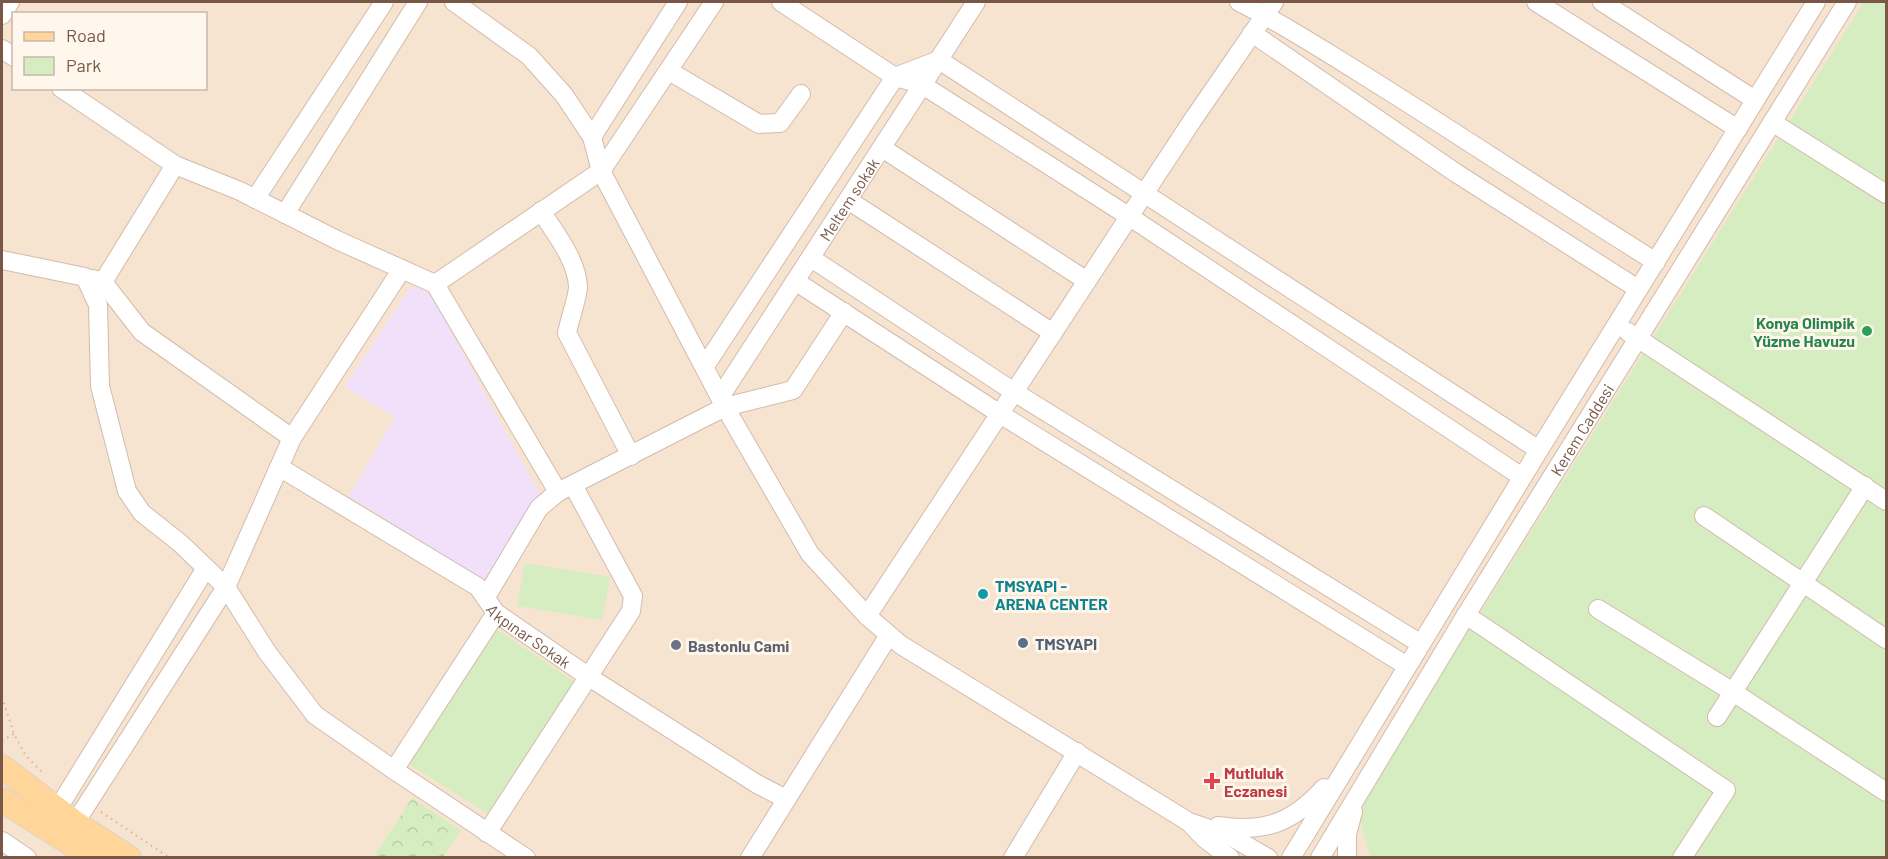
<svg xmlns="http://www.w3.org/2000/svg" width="1888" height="859" viewBox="0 0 1888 859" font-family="Barlow,sans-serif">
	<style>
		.residential { fill: #f6e4d1; fill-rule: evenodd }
		.education { fill: #f0e0fa }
		.green { fill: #d5edc1 }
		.forest { fill: url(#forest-crowns) }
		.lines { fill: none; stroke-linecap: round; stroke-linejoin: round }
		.minor-casing { stroke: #d3bbab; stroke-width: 20 }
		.major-casing { stroke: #dcd3cf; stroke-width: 26 }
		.path { stroke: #dbb29c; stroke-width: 2; stroke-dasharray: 1.5 4.5; stroke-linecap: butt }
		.minor { stroke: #fff; stroke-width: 18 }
		.major { stroke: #ffd59a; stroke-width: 24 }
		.leisure-dot { fill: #2e9e5b; stroke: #fff7ec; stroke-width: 2 }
		.culture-dot { fill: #0f9aa8; stroke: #fff7ec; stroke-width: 2 }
		.service-dot { fill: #5c6f8a; stroke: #fff7ec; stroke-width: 2 }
		.worship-dot { fill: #6b7280; stroke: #fff7ec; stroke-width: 2 }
		.health-dot { fill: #e0444e; stroke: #fff7ec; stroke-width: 2 }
		.labels { text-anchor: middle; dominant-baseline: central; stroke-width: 6; stroke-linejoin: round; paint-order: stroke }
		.street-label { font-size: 16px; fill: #795747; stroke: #fff7ec }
		.leisure-label { font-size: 16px; font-weight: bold; fill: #27864d; stroke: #fff7ec; text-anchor: end }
		.culture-label { font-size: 16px; font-weight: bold; fill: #0d838f; stroke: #fff7ec; text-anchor: start }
		.service-label { font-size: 16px; font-weight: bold; fill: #4e5e75; stroke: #fff7ec; text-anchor: start }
		.worship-label { font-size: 16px; font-weight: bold; fill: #5b616d; stroke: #fff7ec; text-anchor: start }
		.health-label { font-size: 16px; font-weight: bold; fill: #be3a42; stroke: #fff7ec; text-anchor: start }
	</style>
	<defs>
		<pattern id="forest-crowns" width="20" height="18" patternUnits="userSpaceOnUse" patternTransform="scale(1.5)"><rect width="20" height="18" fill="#d5edc1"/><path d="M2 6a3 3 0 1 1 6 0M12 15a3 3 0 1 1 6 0" fill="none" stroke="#bacda7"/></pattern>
	</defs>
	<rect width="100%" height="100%" fill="#fef3e4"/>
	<path class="residential" d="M2,2H1886V857H2ZM14,14H206V88H14Z"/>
	<polygon class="education" points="410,288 425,289 437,305 540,495 483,581 349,496 395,417 345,387"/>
	<g class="green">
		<polygon points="1864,2 1886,2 1886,857 1370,857 1357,809"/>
		<polygon points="525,563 610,577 602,620 517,606"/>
		<polygon points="496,629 575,682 490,815 409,764"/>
	</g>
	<polygon class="forest" points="412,798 461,831 443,857 374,857"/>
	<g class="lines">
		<g class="minor-casing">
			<g id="minor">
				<polyline points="454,2 529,56 564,95 592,137 601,171 725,407 810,554 867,616 901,645 1189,822 1230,836 1268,858"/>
				<polyline points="714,2 601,171 435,284 558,492 725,407 793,390 844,312"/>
				<polyline points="781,2 895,77 939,60 1539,450"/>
				<path d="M1239,2C1280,22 1318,47 1357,71C1457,133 1555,199 1656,262"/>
				<polyline points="1536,2 1738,129"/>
				<polyline points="1602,2 1755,100"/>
				<polyline points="2,15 10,2"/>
				<polyline points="1252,33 1456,173 1638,289"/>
				<polyline points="2,49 14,57"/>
				<polyline points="669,71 759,124 780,123 801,94"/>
				<polyline points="61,88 175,165 240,191 337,240 435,284"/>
				<polyline points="1772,122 1886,194"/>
				<polyline points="592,137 678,2"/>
				<polyline points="882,148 1087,281"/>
				<polyline points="255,199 384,2"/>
				<polyline points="848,200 1053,333"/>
				<path d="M541,211C555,233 577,260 578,287C578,296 569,322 567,333L631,456"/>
				<polyline points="285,214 418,2"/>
				<polyline points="811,258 1014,392 1421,644"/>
				<polyline points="2,260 85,277 98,305 100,386 127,491 142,513 180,543 226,587 267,652 315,715 394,770"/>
				<polyline points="93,279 103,282 175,165"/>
				<polyline points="795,281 1000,414 1407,666"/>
				<polyline points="103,282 142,332 292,438"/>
				<polyline points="1628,332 1886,501"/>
				<polyline points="705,366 895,77 921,84 1130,217 1522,477"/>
				<path id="s1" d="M720,397L976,2"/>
				<path id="s2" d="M279,467L478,587L496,613L589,677L757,784L786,799"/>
				<polyline points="1704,516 1886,639"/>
				<polyline points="486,597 539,508 558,492"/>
				<polyline points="1598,609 1733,692 1886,792"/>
				<polyline points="496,613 394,770 526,858"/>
				<polyline points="1466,615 1726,790 1682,858"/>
				<polyline points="867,616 1192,121 1274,2"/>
				<polyline points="1717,717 1865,486"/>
				<polyline points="57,810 206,568"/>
				<polyline points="75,823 226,587 292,438 402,269"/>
				<polyline points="1190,823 1204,838 1230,858"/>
				<path d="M1218,826C1265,833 1292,823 1324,788"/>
				<polyline points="487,833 631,611 633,596 573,485"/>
				<polyline points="2,841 27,858"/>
				<polyline points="750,858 889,635"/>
				<polyline points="1013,858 1077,752"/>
				<polyline points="1291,858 1539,450 1816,2"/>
				<path id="s3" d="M1320,858L1466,615L1847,2"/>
				<polyline points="1347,858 1347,834 1353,812"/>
			</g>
		</g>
		<g class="major-casing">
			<g id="major">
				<polyline points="2,767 75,823 129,858"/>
				<polyline points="2,800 94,858"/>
			</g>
		</g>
		<g class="path">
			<polyline points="2,697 14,734 26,756 44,774"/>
			<polyline points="2,741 14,734"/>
			<polyline points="101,812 170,858"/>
		</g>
		<use href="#minor" class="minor"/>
		<use href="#major" class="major"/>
	</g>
	<circle class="leisure-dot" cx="1867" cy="331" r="6"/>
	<circle class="culture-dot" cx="983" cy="594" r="6"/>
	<circle class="service-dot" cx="1023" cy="643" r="6"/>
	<circle class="worship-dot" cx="676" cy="645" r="6"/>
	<path class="health-dot" d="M1209 772h6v6h6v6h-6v6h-6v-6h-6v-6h6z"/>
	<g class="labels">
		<g class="street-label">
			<text stroke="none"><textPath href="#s1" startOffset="236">Meltem sokak</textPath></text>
			<text stroke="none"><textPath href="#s3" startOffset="502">Kerem Caddesi</textPath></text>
			<text stroke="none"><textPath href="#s2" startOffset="304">Akpınar Sokak</textPath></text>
		</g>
		<g class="leisure-label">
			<text x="1855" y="322">Konya Olimpik<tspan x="1855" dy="18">Yüzme Havuzu</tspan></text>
		</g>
		<g class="culture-label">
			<text x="995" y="585">TMSYAPI -<tspan x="995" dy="18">ARENA CENTER</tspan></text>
		</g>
		<g class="service-label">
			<text x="1035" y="643">TMSYAPI</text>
		</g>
		<g class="worship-label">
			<text x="688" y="645">Bastonlu Cami</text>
		</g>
		<g class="health-label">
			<text x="1224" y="772">Mutluluk<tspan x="1224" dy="18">Eczanesi</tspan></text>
		</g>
	</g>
	<rect width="1888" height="859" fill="none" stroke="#795747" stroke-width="6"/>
	<rect x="12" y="12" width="195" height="78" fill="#fff7ec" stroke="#c9b7aa" stroke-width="1.5"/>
	<rect x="24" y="32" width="30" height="9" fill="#ffd59a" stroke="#c9b7aa" stroke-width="1.5"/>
	<text x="66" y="42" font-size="18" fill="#795747">Road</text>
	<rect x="24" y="57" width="30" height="18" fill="#d5edc1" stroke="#c9b7aa" stroke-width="1.5"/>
	<text x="66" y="72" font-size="18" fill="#795747">Park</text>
</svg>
